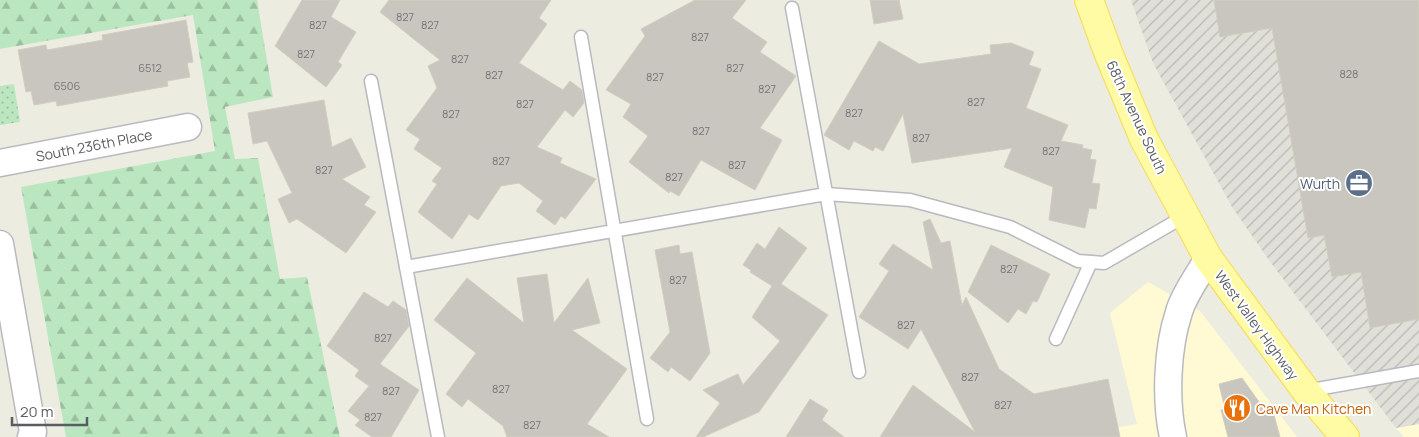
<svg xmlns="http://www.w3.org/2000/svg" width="1419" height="437" viewBox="0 0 1419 437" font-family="Manrope,sans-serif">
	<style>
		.commercial { fill: #fffad4 }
		.industrial { fill: url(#industrial-furrows) }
		.forest { fill: url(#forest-firs) }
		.park { fill: url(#park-dots) }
		.building { fill: #c8c6be; stroke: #d2cebf }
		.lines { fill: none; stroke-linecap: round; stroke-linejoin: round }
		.service-casing { stroke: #b8bac0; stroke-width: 15 }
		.minor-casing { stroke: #b8bac0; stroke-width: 29 }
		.primary-casing { stroke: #f8db4f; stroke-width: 30 }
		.service { stroke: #fff; stroke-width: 12 }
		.minor { stroke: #fff; stroke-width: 26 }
		.primary { stroke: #fffaa4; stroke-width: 28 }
		.labels { text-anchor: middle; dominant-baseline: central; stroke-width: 4; stroke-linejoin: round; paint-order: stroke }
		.number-label { font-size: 11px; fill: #757679 }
		.street-label { font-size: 14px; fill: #595c62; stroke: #fff }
		.service-label { font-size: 14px; fill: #4e5e75; stroke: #fff; text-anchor: end }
		.food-label { font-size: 14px; fill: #c56008; stroke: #fff; text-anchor: start }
	</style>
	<defs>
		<pattern id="industrial-furrows" width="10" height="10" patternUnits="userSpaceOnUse" patternTransform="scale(1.25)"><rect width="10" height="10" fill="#e0dfd8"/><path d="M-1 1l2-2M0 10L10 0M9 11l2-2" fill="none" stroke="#b9b8b3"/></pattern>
		<pattern id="forest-firs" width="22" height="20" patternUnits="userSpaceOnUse" patternTransform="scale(1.25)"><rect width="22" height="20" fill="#bbe7c0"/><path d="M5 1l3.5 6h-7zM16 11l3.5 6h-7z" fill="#9bbe9f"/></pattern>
		<pattern id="park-dots" width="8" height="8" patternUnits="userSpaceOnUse" patternTransform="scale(1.25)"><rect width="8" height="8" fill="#bbe7c0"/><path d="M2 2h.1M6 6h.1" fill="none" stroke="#9bbe9f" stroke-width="1.8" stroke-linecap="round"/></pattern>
	</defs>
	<rect width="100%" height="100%" fill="#edece0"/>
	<g class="commercial">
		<polygon points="1148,282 1200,311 1297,437 1060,437 1137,424 1110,313"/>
		<polygon points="1419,424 1419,437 1404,437 1396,428"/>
	</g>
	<polygon class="industrial" points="1131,0 1419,0 1419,424 1396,428 1271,263 1232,207 1153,63"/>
	<polygon class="forest" points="0,0 257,0 273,97 225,107 235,159 258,158 280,279 307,277 340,437 66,437 21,187 215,151 193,15 0,49"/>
	<polygon class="park" points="14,84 20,122 0,125 0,86"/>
	<g class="building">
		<polygon points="302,0 340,0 331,17 356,32 338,62 342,65 326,87 275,46"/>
		<polygon points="389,0 551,0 539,18 547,24 519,63 563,90 570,81 582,90 584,103 573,117 565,110 537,147 562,158 560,163 596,179 565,219 561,216 555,225 536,211 543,201 519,183 501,186 478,220 469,214 452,239 418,212 437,184 432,181 442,168 414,149 420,139 406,130 437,88 428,66 440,60 380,12"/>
		<polygon points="695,0 746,0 732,18 767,42 760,52 796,76 760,128 782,140 755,190 701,160 679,196 670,191 669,193 629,162 648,136 623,117 631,104 606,90 645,36 641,29"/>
		<polygon points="870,0 899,0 903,19 874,24"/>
		<polygon points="1214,0 1419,0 1419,319 1370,328 1361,272 1332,277 1324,235 1308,238 1272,28 1220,37"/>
		<polygon points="186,20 193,62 187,63 190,77 167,81 168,86 57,106 56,101 34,105 31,91 26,92 18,50 46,45 47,50 103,40 102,35"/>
		<polygon points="879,41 919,64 991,54 990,45 1011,43 1034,52 1029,65 1041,69 1026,108 1068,125 1061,141 1083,145 1082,148 1092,150 1090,159 1096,160 1092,183 1100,184 1096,209 1089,208 1085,228 1049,220 1053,187 1004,167 1012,148 912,163 903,114 883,151 875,147 873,151 854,141 849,150 824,135"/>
		<polygon points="324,100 332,147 351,138 366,167 342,179 370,197 364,205 376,212 346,253 297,219 289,223 278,199 292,193 267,141 253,144 248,113"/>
		<polygon points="930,219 941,243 950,241 962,305 966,297 999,369 1034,394 1108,379 1120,437 880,437 913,385 975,432 921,329 908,349 859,317 889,271 879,264 893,244 933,270 923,222"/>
		<polygon points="779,227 807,248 781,284 828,315 759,412 703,437 696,437 720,403 703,390 738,374 743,385 780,341 752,317 772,286 750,272 751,270 743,265 757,243 765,249"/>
		<polygon points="679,245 680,254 692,252 710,353 690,381 671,367 668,372 650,358 670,332 655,250"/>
		<polygon points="991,245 1050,274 1037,302 1033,301 1026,314 1018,309 1008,323 968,292"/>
		<polygon points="547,274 554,323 588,278 600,323 572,330 627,369 587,424 609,437 507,437 503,426 468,399 462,407 446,394 476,353 434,320 467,278 524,323 517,278"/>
		<polygon points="364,292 388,307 393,301 406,310 409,326 380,364 419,390 391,437 372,437 355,425 360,420 348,411 369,386 355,376 359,370 327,346"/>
		<polygon points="1242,378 1269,416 1274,415 1280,437 1228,437 1221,410 1225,409 1219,384"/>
		<polygon points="810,399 828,410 822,420 844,437 786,437"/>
	</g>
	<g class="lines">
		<g class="service-casing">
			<g id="service">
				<polyline points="792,8 859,372"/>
				<polyline points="581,37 647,419"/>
				<polyline points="371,81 438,437"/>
				<polyline points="406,267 826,194 910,200 1010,227 1078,261 1104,263 1185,216"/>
				<polyline points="1056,339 1091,262"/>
				<polyline points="1306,391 1419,371"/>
			</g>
		</g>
		<g class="minor-casing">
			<g id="minor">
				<polyline points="0,163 188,127"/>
				<polyline points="0,244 33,432 31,437"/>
				<path d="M1173,437C1165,400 1167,348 1179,312C1184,294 1199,275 1208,258"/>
			</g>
		</g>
		<g class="primary-casing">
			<polyline id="primary" points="1089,0 1108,52 1144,139 1208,258 1306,391 1345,437"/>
		</g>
		<use href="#service" class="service"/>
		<use href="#minor" class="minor"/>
		<use href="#primary" class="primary"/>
	</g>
	<defs>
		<g id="office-disc" transform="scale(1.4375)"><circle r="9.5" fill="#5c6f8a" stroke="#fff"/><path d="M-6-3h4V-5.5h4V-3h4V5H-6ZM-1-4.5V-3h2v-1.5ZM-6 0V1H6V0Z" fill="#fff"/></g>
		<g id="restaurant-disc" transform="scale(1.4375)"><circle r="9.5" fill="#e8710a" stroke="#fff"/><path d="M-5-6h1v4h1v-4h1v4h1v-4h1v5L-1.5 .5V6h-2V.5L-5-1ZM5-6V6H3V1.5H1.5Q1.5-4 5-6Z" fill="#fff"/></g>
	</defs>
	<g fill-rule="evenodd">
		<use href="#office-disc" x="1359" y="183"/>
		<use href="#restaurant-disc" x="1237" y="408"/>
	</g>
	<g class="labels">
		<g class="number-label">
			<text x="405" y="16">827</text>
			<text x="318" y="24">827</text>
			<text x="430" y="24">827</text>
			<text x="700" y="36">827</text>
			<text x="306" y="53">827</text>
			<text x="460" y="58">827</text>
			<text x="150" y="67">6512</text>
			<text x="735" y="67">827</text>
			<text x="1349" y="73">828</text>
			<text x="494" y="74">827</text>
			<text x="655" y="76">827</text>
			<text x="67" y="85">6506</text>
			<text x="767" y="88">827</text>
			<text x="976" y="101">827</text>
			<text x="525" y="103">827</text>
			<text x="854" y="112">827</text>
			<text x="451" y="113">827</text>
			<text x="701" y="130">827</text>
			<text x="921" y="137">827</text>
			<text x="1051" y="150">827</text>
			<text x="501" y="160">827</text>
			<text x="737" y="164">827</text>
			<text x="324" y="169">827</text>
			<text x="674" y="176">827</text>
			<text x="1009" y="268">827</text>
			<text x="678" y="279">827</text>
			<text x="906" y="324">827</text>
			<text x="383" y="337">827</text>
			<text x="970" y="376">827</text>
			<text x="501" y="388">827</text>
			<text x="391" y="390">827</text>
			<text x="1003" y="404">827</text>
			<text x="373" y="416">827</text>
			<text x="532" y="424">827</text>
		</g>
		<g class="street-label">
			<text transform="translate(1137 117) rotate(65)">68th Avenue South</text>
			<text transform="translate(94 145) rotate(-11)">South 236th Place</text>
			<text transform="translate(1257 325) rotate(54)">West Valley Highway</text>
		</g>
		<g class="service-label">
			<text x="1340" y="183">Wurth</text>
		</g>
		<g class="food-label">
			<text x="1256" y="408">Cave Man Kitchen</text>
		</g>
	</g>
	<path d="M12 417v8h75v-8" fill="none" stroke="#595c62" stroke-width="2.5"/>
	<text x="20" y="417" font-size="15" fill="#595c62" stroke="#ffffff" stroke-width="4" paint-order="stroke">20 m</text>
</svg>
